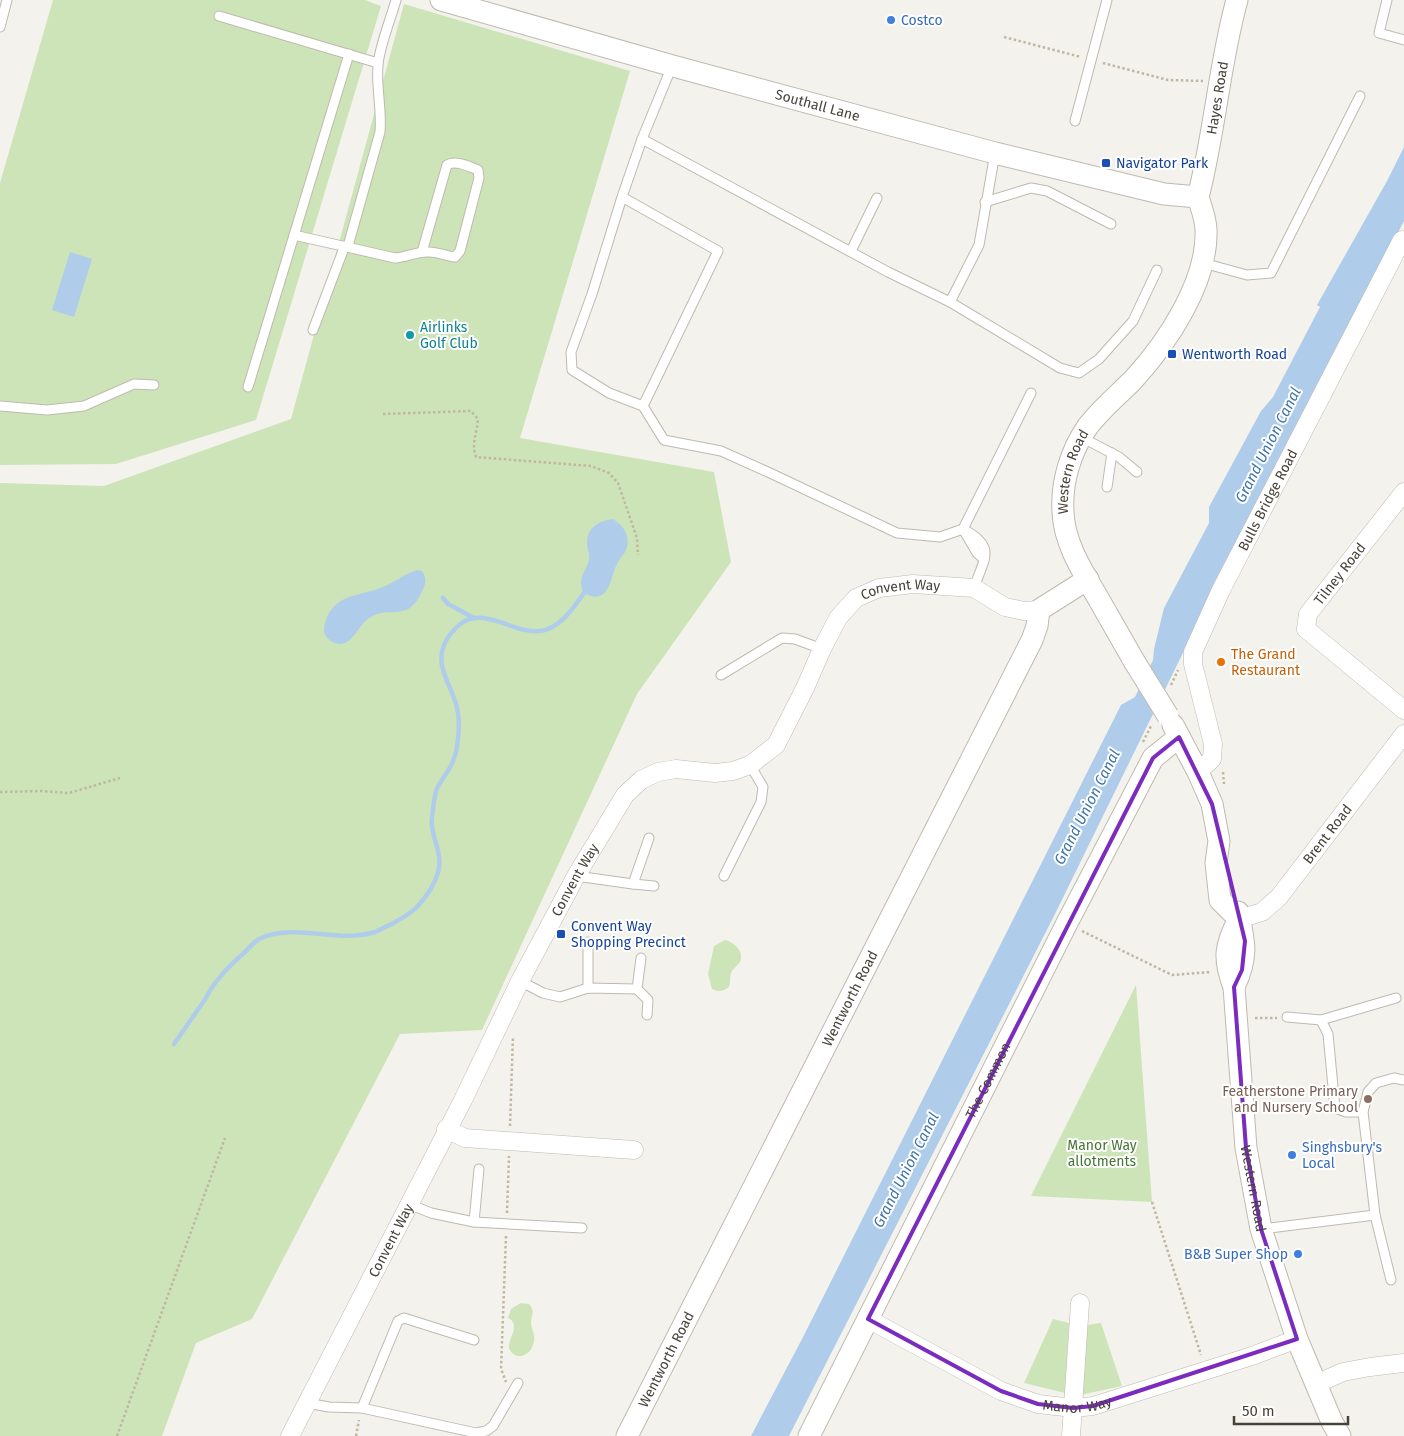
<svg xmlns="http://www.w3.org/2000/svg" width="1404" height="1436" viewBox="0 0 1404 1436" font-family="'Fira Sans',sans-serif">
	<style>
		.green { fill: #cde4b9 }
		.water { fill: #afcdea }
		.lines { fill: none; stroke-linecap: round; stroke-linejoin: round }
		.stream { stroke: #afcdea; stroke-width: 4.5 }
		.service-casing { stroke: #bfbaaf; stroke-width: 11 }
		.minor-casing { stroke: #bfbaaf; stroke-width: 19 }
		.tertiary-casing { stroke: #bfbaaf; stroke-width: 23 }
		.path { stroke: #bfb7a2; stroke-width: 2.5; stroke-dasharray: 2.5 2.5; stroke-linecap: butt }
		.service { stroke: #fff; stroke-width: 9 }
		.minor { stroke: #fff; stroke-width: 18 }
		.tertiary { stroke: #fff; stroke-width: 21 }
		.tertiary-bridge-casing { stroke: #bfbaaf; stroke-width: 23; stroke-linecap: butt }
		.tertiary-bridge { stroke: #fff; stroke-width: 21 }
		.marked { fill: none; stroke: #7b2cbf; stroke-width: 4; stroke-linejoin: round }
		.shop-dot { fill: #3f7fe0; stroke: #fff; stroke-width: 2 }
		.transit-dot { fill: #1a4fb4; stroke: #fff; stroke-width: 2 }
		.culture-dot { fill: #0f9aa8; stroke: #fff; stroke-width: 2 }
		.food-dot { fill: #e8710a; stroke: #fff; stroke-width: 2 }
		.education-dot { fill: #8d6e63; stroke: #fff; stroke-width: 2 }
		.labels { text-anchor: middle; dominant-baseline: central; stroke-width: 4; stroke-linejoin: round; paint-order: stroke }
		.shop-label { font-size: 14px; fill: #366cbe; stroke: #fff; text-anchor: start }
		.street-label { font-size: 14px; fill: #48433a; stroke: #fff }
		.transit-label { font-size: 14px; fill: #164399; stroke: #fff; text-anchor: start }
		.culture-label { font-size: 14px; fill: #0d838f; stroke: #fff; text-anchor: start }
		.food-label { font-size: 14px; fill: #c56008; stroke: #fff; text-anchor: start }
		.education-label { font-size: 14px; fill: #785e54; stroke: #fff; text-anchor: end }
		.park-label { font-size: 14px; fill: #467433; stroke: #fff }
		.water-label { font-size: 15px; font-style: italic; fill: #3e74a9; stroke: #fff }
	</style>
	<rect width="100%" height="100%" fill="#f4f2ec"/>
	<g class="green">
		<polygon points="53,0 365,0 381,6 256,420 116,464 0,465 0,183"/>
		<polygon points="404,4 630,71 520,438 714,472 731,562 637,694 482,1030 400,1034 252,1319 196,1343 162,1436 0,1436 0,483 104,486 291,419"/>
		<path d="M725,940C734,942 745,952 740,962C738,965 734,968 732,971C729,976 731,982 729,987C722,992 719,992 712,989L708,974L714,946Z"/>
		<polygon points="1136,985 1152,1202 1031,1196"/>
		<path d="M521,1303L529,1304C535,1311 532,1314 531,1322C531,1330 537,1335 533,1345C532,1348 530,1352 526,1354C523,1356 519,1357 515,1355C502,1347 514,1337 514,1327C514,1322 512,1320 508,1318L511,1309Z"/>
		<polygon points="1053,1319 1069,1323 1065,1393 1024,1383"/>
		<polygon points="1101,1323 1122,1386 1080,1395 1086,1325"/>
	</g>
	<g class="water">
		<polygon points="1404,147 1404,221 1226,565 1054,916 789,1436 751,1436 802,1339 1121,705 1135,697 1153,660 1154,649 1164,608 1209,523 1209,507 1261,411 1273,397 1320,307 1317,305 1387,181"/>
		<polygon points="70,252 92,259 74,317 52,310"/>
		<path d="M613,519C625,526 632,539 625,552C622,557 618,561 616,566C610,581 608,606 584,593C576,577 586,574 589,559C590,554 587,549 587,543C587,527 599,521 613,519Z"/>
		<path d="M417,570L422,571C427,579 426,583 422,592C406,625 389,603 368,619C358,626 353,644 340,644C334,644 328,640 325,635C323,630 324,625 326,620C335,593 362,596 383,587C395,582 404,574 417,570Z"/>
	</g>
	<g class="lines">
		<g class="stream">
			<polyline points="443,598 448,604 474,618"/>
			<path d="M174,1044C184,1030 194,1015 204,1001C209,992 214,983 221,976C228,967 237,959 245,952C249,948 254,942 259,939C296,922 337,944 375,932C380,930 386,926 392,924C400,919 410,914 417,907C426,897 435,885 438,872C444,852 429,835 432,817C433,808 434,799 436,791C440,780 449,772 453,761C458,750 460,725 458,713C455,689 434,669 444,645C448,635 455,628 463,622C488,608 514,634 540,631C560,629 574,607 584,593"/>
		</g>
		<g class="service-casing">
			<g id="service">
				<polyline points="1387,0 1379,33 1404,40"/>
				<polyline points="219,16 378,63"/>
				<polyline points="0,27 7,0"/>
				<polyline points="1075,121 1107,0"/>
				<polyline points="642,139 888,272 950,302 1060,368 1079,373 1099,359 1133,321 1157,270"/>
				<polyline points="622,197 718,251 643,406 609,393 572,370 571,352 592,294 622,197 642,139 672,66"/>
				<polyline points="985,202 1031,188 1047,191 1111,224"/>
				<path d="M294,235L395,258C406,257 416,252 427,252C436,251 445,256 455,257L460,251L479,178L478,170C468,166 456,160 447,165L422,252"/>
				<polyline points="851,251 877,198"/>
				<polyline points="1203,263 1247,275 1271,273 1360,96"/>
				<polyline points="950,302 979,245 995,153"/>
				<path d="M313,330L344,248L348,246L380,132C382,109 376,88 378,65C379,48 391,18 396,0"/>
				<polyline points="248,387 349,54"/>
				<polyline points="0,406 47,410 84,406 134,384 154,385"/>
				<polyline points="643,406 664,440 721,451 768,472 897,533 940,537 963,529 1031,393"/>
				<polyline points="1081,437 1119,457 1137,472"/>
				<polyline points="1107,487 1112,453"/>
				<path d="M963,529C997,547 984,558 974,588"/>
				<polyline points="963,529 977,553 984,559"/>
				<polyline points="721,675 782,638 795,639 822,649"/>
				<polyline points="576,876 633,884 649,838"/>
				<polyline points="724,876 761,802 763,787 750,765"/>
				<polyline points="633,884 654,886"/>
				<polyline points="588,942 588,988"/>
				<polyline points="520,981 543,993 560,997 588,988 637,989 641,958"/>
				<polyline points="637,989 648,1000 647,1015"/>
				<polyline points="1287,1017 1321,1020 1396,998"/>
				<polyline points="1321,1020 1328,1034 1335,1108 1346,1112 1363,1112"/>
				<polyline points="409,1204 431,1213 474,1222 479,1169"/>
				<polyline points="474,1222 582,1228"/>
				<polyline points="1262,1229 1375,1215"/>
				<polyline points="1391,1280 1375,1215 1363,1112 1368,1092 1376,1083 1394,1078 1404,1080"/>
				<polyline points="307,1403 329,1407 362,1408 476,1433 486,1431 493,1426 518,1383"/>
				<polyline points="362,1408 398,1321 404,1318 474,1340"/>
			</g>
		</g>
		<g class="minor-casing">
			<g id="minor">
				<polyline points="1404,492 1308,614 1306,629 1404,710"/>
				<path id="s1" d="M1198,772L1212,759L1213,744L1193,664V652L1221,590L1402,240"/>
				<path id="s2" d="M1239,919L1262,912L1279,897L1404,734"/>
				<polyline points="446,1129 465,1138 634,1150"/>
				<path id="s3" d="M868,1319L1001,1391L1038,1404L1073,1408L1093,1406L1252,1356L1297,1339"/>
				<polyline points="1316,1384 1343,1372 1370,1367 1404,1363"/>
				<path id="s4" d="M290,1436L463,1100L520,981L576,876L625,795L641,780L658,772L676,769L715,773L733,771L750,765L776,745L805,688L822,649L838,618L856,598L879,588L913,584L974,588L1005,607L1024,611L1039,610"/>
				<polyline points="1071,1436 1080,1303"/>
			</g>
		</g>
		<g class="tertiary-casing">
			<g id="tertiary">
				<path id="s5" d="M441,0L673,66L995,153L1164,194L1198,197"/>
				<path id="s6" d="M1198,197C1215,132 1219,65 1237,0"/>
				<path id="s7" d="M1134,661C1122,640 1110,619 1098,598C1083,572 1064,543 1063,512C1061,482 1071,450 1088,426C1101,409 1118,395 1133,380C1167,343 1208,282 1206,230C1206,219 1201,207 1198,197"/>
				<path id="s8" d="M1173,725L1198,772L1212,804L1219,841L1216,863L1220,900L1239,919C1225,945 1223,959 1234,987L1246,1148L1261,1229L1297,1339L1332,1422L1340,1436"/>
				<path d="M1234,987C1248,957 1245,944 1238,912"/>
				<path id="s9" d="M627,1436L1032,640L1037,626L1039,610L1088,579"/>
				<path id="s10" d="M809,1436L1067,923L1153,758L1179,737"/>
			</g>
		</g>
		<g class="path">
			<polyline points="1004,37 1081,57"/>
			<polyline points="1103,63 1168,80 1203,81"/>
			<path d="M383,414L471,411L478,419C477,434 471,443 476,457L591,466L609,473L618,483L637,538L638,555"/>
			<polyline points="1171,685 1178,670"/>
			<polyline points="1143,742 1152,724"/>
			<polyline points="1223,772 1224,784"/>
			<polyline points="0,792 41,791 69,793 120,778"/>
			<polyline points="1082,931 1172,975 1211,972"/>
			<polyline points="1255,1018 1277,1018"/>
			<polyline points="510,1126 513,1036"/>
			<polyline points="1152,1202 1201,1355"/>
			<polyline points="507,1213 509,1156"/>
			<polyline points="506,1236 501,1369 506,1382"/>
			<polyline points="117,1436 225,1138"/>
			<polyline points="356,1436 359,1420"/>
		</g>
		<use href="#service" class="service"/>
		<use href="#minor" class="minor"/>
		<use href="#tertiary" class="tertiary"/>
		<g class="tertiary-bridge-casing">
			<polyline id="tertiary-bridge" points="1134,661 1168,716"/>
		</g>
		<use href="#tertiary-bridge" class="tertiary-bridge"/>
	</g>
	<path class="marked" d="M1179,737L1212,804L1245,941L1242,970L1234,987L1246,1148L1261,1229L1297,1339L1093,1406L1073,1408L1038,1404L1001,1391L868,1319L1153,758Z"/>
	<g class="shop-dot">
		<circle cx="891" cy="20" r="5"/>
		<circle cx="1292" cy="1155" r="5"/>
		<circle cx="1298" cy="1254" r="5"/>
	</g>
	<g class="transit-dot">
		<rect x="1101" y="158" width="10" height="10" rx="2.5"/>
		<rect x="1167" y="349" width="10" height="10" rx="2.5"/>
		<rect x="556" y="929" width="10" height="10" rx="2.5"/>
	</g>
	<circle class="culture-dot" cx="410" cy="335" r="5"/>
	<circle class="food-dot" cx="1221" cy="662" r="5"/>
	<circle class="education-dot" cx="1368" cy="1099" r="5"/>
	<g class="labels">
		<g class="shop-label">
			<text x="901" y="20">Costco</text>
			<text x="1302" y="1147">Singhsbury's<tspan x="1302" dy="16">Local</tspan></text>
			<text x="1288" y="1254" text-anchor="end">B&amp;B Super Shop</text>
		</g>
		<g class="street-label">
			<text stroke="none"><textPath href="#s6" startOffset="101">Hayes Road</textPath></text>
			<text stroke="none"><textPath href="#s5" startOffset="391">Southall Lane</textPath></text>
			<text stroke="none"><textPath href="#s7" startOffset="208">Western Road</textPath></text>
			<text stroke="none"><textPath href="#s1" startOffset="298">Bulls Bridge Road</textPath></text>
			<text transform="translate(1340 574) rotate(-52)">Tilney Road</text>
			<text stroke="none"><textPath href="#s4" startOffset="1105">Convent Way</textPath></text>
			<text stroke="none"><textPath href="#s2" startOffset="126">Brent Road</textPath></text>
			<text stroke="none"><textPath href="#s4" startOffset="625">Convent Way</textPath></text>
			<text stroke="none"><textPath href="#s9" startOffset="491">Wentworth Road</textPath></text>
			<text stroke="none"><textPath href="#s10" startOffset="398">The Common</textPath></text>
			<text stroke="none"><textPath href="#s8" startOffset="486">Western Road</textPath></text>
			<text stroke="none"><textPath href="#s4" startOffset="220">Convent Way</textPath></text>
			<text stroke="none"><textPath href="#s9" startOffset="86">Wentworth Road</textPath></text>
			<text stroke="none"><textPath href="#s3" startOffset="230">Manor Way</textPath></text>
		</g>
		<g class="transit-label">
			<text x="1116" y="163">Navigator Park</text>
			<text x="1182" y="354">Wentworth Road</text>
			<text x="571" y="926">Convent Way<tspan x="571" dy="16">Shopping Precinct</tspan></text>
		</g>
		<g class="culture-label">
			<text x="420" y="327">Airlinks<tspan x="420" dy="16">Golf Club</tspan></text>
		</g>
		<g class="food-label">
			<text x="1231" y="654">The Grand<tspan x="1231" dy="16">Restaurant</tspan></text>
		</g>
		<g class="education-label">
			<text x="1358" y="1091">Featherstone Primary<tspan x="1358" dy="16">and Nursery School</tspan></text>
		</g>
		<g class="park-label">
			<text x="1102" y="1145">Manor Way<tspan x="1102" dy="16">allotments</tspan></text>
		</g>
		<g class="water-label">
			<text transform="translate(1268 445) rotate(-63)">Grand Union Canal</text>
			<text transform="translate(1087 807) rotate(-63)">Grand Union Canal</text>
			<text transform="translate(906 1170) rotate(-63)">Grand Union Canal</text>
		</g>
	</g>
	<path d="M1234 1416v8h114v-8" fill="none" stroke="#48433a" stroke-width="2.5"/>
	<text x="1242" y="1416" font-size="15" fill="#48433a" stroke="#ffffff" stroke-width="4" paint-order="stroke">50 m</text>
</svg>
